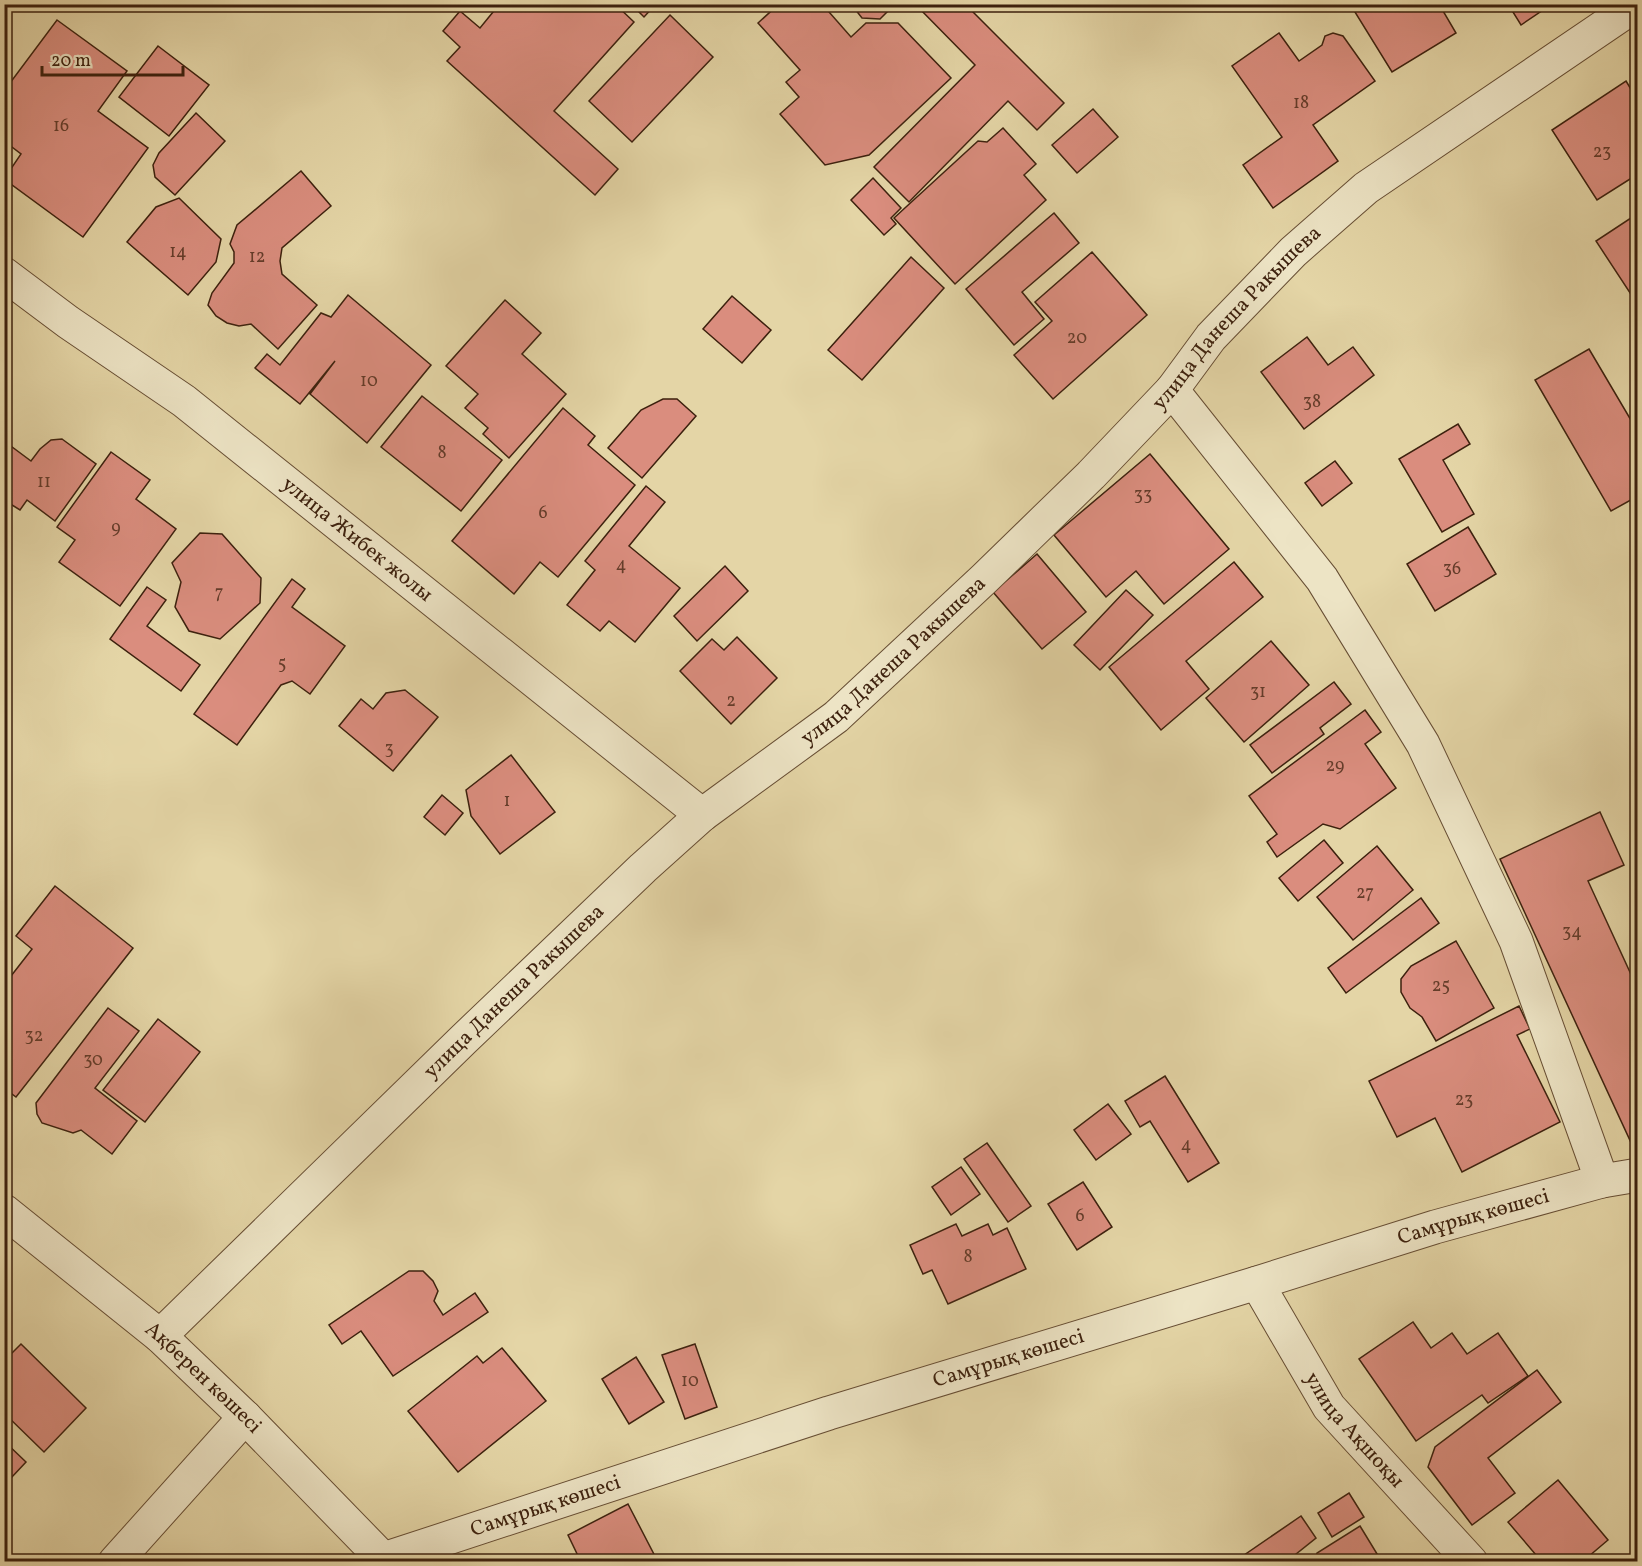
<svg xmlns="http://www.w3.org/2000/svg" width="1642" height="1566" viewBox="0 0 1642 1566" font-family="Vollkorn,serif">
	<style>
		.building { fill: #da8d7e; stroke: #3d210e; stroke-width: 1.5 }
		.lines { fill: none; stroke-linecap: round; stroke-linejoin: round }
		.minor-casing { stroke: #674e34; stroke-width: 35 }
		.minor { stroke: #ede4c5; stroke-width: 33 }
		.labels { text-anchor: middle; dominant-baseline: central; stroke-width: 5; stroke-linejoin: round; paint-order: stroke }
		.number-label { font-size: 18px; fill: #643c2a }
		.street-label { font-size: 21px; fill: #3d210e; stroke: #ede4c5 }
	</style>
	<rect width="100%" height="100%" fill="#e4d5a6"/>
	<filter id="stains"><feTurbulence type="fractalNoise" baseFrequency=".00333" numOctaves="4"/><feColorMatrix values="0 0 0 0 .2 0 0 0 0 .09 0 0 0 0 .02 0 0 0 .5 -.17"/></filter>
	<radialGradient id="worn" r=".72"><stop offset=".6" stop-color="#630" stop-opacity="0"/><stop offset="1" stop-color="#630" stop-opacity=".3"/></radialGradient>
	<g class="building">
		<polygon points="484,4 615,4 634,22 554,111 618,169 595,195 447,61 460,47 443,31 460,11 480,28 493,12"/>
		<polygon points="631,4 656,4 644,17"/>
		<polygon points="779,4 822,4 851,37 866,23 898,23 951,78 869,155 825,165 780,114 799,97 786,82 800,70 758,23"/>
		<polygon points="851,4 895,4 880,19 862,18"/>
		<polygon points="915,4 965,4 1064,103 1037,130 1008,101 909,202 874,167 975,65"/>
		<polygon points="1350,4 1439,4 1456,33 1392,72"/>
		<polygon points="1508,4 1552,4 1521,25"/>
		<polygon points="670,15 713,57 632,142 589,101"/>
		<polygon points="57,20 127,71 98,111 148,148 83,237 4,179 21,154 4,141 4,91"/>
		<polygon points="1279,33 1299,61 1322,45 1325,36 1333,33 1343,36 1375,81 1313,125 1338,161 1273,208 1243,165 1282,137 1232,66"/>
		<polygon points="158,46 209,85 169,136 119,97"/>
		<polygon points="1626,81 1635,96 1638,94 1638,174 1597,200 1552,130"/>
		<polygon points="1093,109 1118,137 1077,173 1052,145"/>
		<polygon points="196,113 225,141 175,195 155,177 153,165 159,153"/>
		<polygon points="1003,128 1036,164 1024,175 1046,200 955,284 894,218 978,141 987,142"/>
		<polygon points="301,171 331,206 282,248 280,261 282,274 317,305 278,349 251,324 239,326 227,323 216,316 208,305 212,293 234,263 234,252 230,244 237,225"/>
		<polygon points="873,178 901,208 891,218 896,224 884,235 851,200"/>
		<polygon points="179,198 221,239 216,262 188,295 127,242 156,207"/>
		<polygon points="1054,213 1079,243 1022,292 1044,319 1014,345 966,289"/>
		<polygon points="1637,214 1638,215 1638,305 1596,241"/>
		<polygon points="1092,252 1147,315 1053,399 1014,355 1052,321 1035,302"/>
		<polygon points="911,257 944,288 862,380 828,350"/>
		<polygon points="348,295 431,365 367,443 310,394 335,361 300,404 255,368 267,354 280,365 321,313 331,317"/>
		<polygon points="732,296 771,330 742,363 703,329"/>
		<polygon points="505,300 541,333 522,354 566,394 509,458 483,434 488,428 465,408 478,394 446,366"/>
		<polygon points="1307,337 1328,365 1353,347 1374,375 1304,429 1261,372"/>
		<polygon points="1589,349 1638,432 1638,496 1611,511 1535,380"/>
		<polygon points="422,396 502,460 461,511 381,447"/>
		<polygon points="663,399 677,399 696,416 642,478 608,448 641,410"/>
		<polygon points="563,408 595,436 588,445 635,485 558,577 540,562 514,594 452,541"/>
		<polygon points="1458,424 1470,444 1443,460 1474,514 1442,532 1399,459"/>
		<polygon points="62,439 96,464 55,521 27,500 20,510 4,500 4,441 31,461 40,449 51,440"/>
		<polygon points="111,452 150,480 136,499 176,529 120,606 59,562 75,540 57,527"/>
		<polygon points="1150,454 1229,549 1164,604 1136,571 1106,597 1054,535"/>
		<polygon points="1335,461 1352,483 1322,506 1305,483"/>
		<polygon points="646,486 665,502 629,546 680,588 635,642 609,621 600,631 567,605 595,570 585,561"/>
		<polygon points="1468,527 1496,574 1435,611 1407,564"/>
		<polygon points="200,533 222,534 261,578 260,603 220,639 189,631 175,607 181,582 172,563"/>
		<polygon points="1037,554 1086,612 1042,649 993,592"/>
		<polygon points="1234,562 1263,597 1186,661 1209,689 1161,730 1109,667"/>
		<polygon points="725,566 748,591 697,641 674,616"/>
		<polygon points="292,579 305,589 292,607 345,646 310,694 292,681 281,685 237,745 194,714"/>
		<polygon points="147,587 166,600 147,626 200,665 181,691 110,639"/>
		<polygon points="1126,590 1153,615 1100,670 1074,645"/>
		<polygon points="737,637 777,678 731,724 680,671 712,639 724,650"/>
		<polygon points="1271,641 1309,685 1244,742 1206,698"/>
		<polygon points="1334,682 1351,704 1320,728 1324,734 1272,773 1250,745"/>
		<polygon points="405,690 438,717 393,771 339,726 361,699 373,709 386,693"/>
		<polygon points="1365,710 1381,732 1365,744 1396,788 1340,829 1323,824 1277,857 1267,842 1277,834 1249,796"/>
		<polygon points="511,755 555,812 500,854 471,816 466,790"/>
		<polygon points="442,795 463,813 445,835 424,817"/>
		<polygon points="1600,812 1624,865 1588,881 1635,983 1638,982 1638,1148 1634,1149 1500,859"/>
		<polygon points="1324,840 1343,863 1298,901 1279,878"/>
		<polygon points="1377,846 1413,890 1353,940 1317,897"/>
		<polygon points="55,886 133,948 16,1097 4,1088 4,985 32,949 16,936"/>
		<polygon points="1421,898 1439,923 1346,993 1328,968"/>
		<polygon points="1456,941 1494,1008 1436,1041 1422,1017 1410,1008 1401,992 1401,979 1411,966"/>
		<polygon points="1519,1006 1530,1029 1517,1035 1560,1122 1462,1172 1435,1118 1397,1137 1369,1081"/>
		<polygon points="108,1008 139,1031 95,1088 137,1121 112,1154 81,1130 73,1133 42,1123 37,1114 36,1103"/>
		<polygon points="158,1019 200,1052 145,1122 103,1090"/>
		<polygon points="1165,1076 1219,1163 1188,1182 1150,1121 1140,1127 1125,1101"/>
		<polygon points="1108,1104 1131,1134 1096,1160 1074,1130"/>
		<polygon points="987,1143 1031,1206 1008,1222 964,1159"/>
		<polygon points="961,1167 980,1194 951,1215 932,1187"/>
		<polygon points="1083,1182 1112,1227 1077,1250 1048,1204"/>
		<polygon points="956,1224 962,1236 988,1224 993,1235 1007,1228 1026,1269 948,1304 932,1270 923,1274 910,1245"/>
		<polygon points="409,1271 423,1271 433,1281 438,1291 434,1301 443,1315 475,1293 488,1312 393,1376 361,1331 342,1344 329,1325"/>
		<polygon points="1413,1322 1431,1348 1452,1333 1467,1354 1498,1333 1528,1376 1488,1403 1482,1395 1416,1441 1359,1359"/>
		<polygon points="21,1344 86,1408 44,1452 4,1413 4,1353 8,1357"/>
		<polygon points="695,1344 717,1407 685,1419 662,1355"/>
		<polygon points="502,1348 546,1401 458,1472 408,1411 477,1356 483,1363"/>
		<polygon points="636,1357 664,1402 629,1424 602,1379"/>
		<polygon points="1537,1370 1561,1402 1488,1458 1515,1493 1472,1525 1428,1467 1435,1447"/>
		<polygon points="4,1441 26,1462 11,1478 4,1473"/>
		<polygon points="1558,1480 1608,1540 1582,1562 1542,1562 1508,1522"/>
		<polygon points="1349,1493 1364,1517 1332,1537 1318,1513"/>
		<polygon points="628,1504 658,1562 581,1562 568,1535"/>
		<polygon points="1301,1516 1316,1538 1286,1562 1234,1562"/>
		<polygon points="1360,1526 1382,1562 1313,1562 1317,1553"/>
	</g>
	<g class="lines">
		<g class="minor-casing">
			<g id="minor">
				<path id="s1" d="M4,274L68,322L184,401L702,815"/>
				<polyline points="1172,390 1322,579 1423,744 1516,941 1602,1181"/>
				<path id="s2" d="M4,1211L160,1336L245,1417L386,1562"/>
				<path id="s3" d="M1257,1283L1329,1407L1471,1562"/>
				<path id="s4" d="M160,1336L463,1040L643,868L702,815L836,717L984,579L1091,475L1172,390L1211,337L1293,252L1366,188L1637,4"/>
				<path id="s5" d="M384,1559L829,1413L1257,1283L1435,1227L1602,1181L1638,1175"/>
				<polyline points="115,1562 245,1417"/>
			</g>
		</g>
		<use href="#minor" class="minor"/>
	</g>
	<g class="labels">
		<g class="number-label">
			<text x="1301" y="103">18</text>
			<text x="61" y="126">16</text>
			<text x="1602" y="152">23</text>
			<text x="178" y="252">14</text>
			<text x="257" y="257">12</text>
			<text x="1077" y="338">20</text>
			<text x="369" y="381">10</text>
			<text x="1312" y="402">38</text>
			<text x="442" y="453">8</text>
			<text x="44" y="482">11</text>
			<text x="1143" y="495">33</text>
			<text x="543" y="513">6</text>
			<text x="116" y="528">9</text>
			<text x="621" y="565">4</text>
			<text x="1452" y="569">36</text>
			<text x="219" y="593">7</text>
			<text x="282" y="664">5</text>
			<text x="1258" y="692">31</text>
			<text x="731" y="701">2</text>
			<text x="389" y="749">3</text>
			<text x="1335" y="766">29</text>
			<text x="507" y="801">1</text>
			<text x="1365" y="893">27</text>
			<text x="1572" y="932">34</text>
			<text x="1441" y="986">25</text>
			<text x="34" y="1036">32</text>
			<text x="93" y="1060">30</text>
			<text x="1464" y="1100">23</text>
			<text x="1186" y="1145">4</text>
			<text x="1080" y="1216">6</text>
			<text x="968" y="1257">8</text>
			<text x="690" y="1381">10</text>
		</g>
		<g class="street-label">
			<text stroke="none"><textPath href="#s4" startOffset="1484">улица Данеша Ракышева</textPath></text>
			<text stroke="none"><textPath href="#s1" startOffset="442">улица Жибек жолы</textPath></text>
			<text stroke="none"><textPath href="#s4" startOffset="998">улица Данеша Ракышева</textPath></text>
			<text stroke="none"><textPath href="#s4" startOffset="494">улица Данеша Ракышева</textPath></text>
			<text stroke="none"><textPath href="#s5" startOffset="1142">Самұрық көшесі</textPath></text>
			<text stroke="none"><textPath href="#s5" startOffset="656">Самұрық көшесі</textPath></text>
			<text stroke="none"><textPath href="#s2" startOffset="260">Ақберен көшесі</textPath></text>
			<text stroke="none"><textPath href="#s3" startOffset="177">улица Ақшоқы</textPath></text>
			<text stroke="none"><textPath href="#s5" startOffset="170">Самұрық көшесі</textPath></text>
		</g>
	</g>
	<rect width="1642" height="1566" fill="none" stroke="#e4d5a6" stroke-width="24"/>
	<rect x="6" y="6" width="1630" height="1554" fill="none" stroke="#3d210e" stroke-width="3"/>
	<rect x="12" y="12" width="1618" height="1542" fill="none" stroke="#3d210e" stroke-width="1.5"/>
	<path d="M42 66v9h141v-9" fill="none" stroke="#3d210e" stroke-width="3"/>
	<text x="51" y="66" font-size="18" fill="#3d210e" stroke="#ede4c5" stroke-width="4.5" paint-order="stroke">20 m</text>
	<rect width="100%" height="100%" filter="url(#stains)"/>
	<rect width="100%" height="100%" fill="url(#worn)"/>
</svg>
